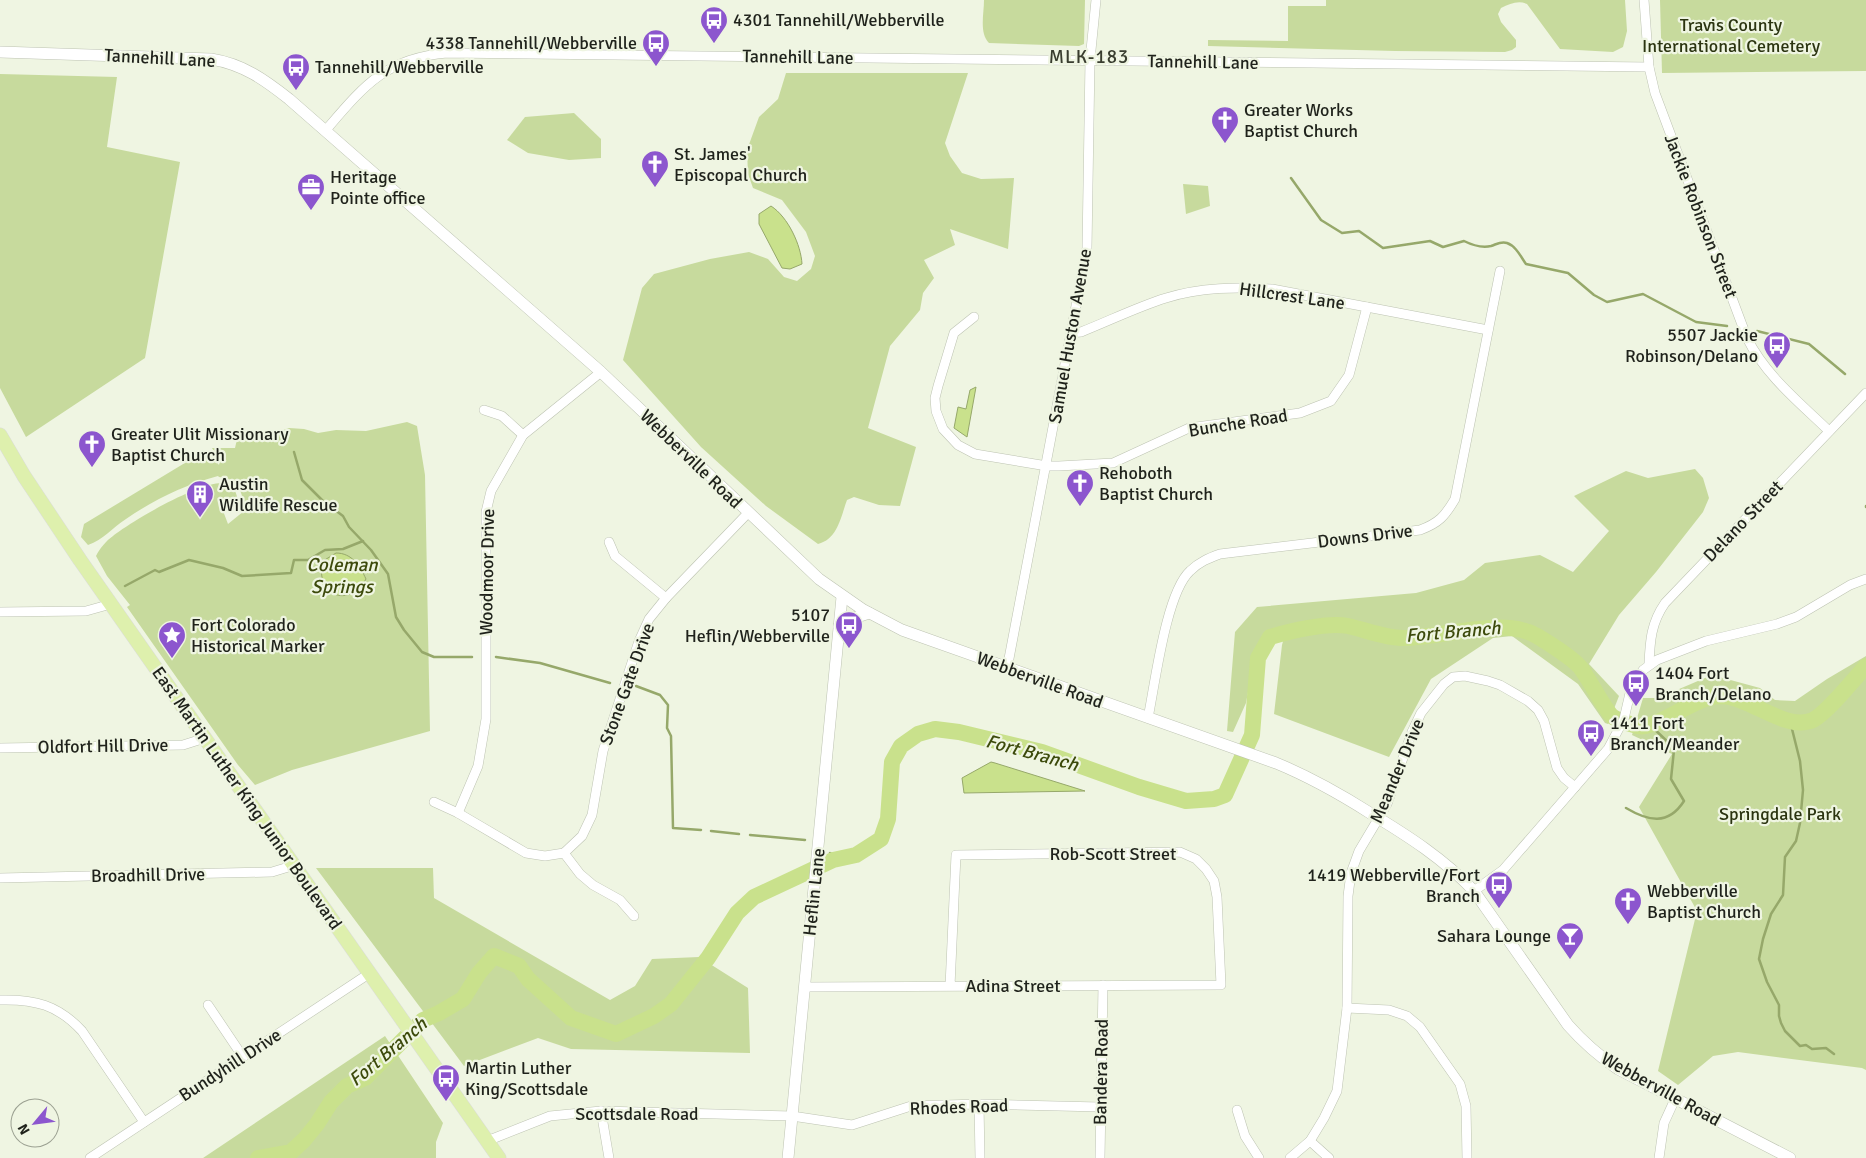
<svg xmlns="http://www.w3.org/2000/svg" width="1866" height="1158" viewBox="0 0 1866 1158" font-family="Signika,sans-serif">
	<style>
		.green { fill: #c7da9d }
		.water { fill: #c9e18c; stroke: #96a86a }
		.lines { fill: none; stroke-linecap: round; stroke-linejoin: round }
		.stream { stroke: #96a86a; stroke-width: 2.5 }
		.river { stroke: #c9e18c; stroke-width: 16 }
		.minor-casing { stroke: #bdc3b2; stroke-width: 10 }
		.tertiary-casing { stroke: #bdc3b2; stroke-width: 12 }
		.primary-casing { stroke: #dbdcdb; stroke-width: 15 }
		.minor { stroke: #fff; stroke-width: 9 }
		.tertiary { stroke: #fff; stroke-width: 11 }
		.primary { stroke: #def0ad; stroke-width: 14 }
		.labels { text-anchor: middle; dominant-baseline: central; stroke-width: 4.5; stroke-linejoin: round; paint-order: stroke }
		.poi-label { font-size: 18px; fill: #1f221b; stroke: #eff5e2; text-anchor: start }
		.park-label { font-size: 18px; fill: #2b3410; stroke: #eff5e2 }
		.street-label { font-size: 18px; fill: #1f221b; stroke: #eff5e2 }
		.neighbourhood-label { font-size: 19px; letter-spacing: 1px; fill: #393d2f; stroke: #eff5e2 }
		.water-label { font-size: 19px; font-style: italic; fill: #3c4a0b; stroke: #eff5e2 }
	</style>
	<rect width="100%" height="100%" fill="#eff5e2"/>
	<g class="green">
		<path d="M984,0H1085L1084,44L1079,46L989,43C979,33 984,14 984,0Z"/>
		<path d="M1326,0H1625L1627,31L1623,47L1613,52L1560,49L1527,4C1518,0 1510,4 1501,8L1498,14L1501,22L1516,40V47L1512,50L1505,52L1395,51L1208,46V40L1288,41V6H1326Z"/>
		<polygon points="1660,0 1866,0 1866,71 1662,73"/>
		<path d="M786,73H968L945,143L950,156L962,173L981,179L1014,178L1008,249L950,229L955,245L924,260L934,278L923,293L920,310L890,346L868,428L916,447L900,506L879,505L854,497L847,500C841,516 838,539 818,544L766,506L701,447L623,360L642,288L654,274L710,259L749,252L768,259L784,277L797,281L811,269L815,256L806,232L782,200L753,188L748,174L747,150L759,117L778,99Z"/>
		<polygon points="0,74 117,77 107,147 180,162 145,358 26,437 0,388"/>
		<polygon points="574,113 601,139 601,158 569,160 528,153 507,140 525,117"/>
		<polygon points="1183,184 1208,186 1210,206 1186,214"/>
		<path d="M407,422L417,426L425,475L430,731L292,770L255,785L238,765L127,607L130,605L107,576L96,556C100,548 106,541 113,536C130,522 208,476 228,484C235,487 236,493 238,500L231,504L230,500L220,503L228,524L244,511C243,492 239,479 219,477L218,476C185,485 155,499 126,519C113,527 103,540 88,545L81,537L84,524L203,452H208L219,465L220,461L212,448H235L238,435L261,438L289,428L304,429L318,433L336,430L366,431Z"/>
		<polygon points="1695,469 1703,478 1709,498 1703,512 1656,572 1619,615 1589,664 1619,696 1608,724 1605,723 1578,684 1512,636 1493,638 1431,679 1389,757 1274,714 1282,645 1287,627 1268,633 1255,654 1246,703 1233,732 1227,731 1235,632 1257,607 1416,593 1464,580 1485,563 1540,555 1573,572 1609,531 1574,496 1626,471 1648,478"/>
		<polygon points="1866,656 1866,1070 1862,1068 1738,1052 1713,1056 1678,1085 1658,1071 1697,911 1639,807 1672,754 1632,735 1643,698 1658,698 1712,675 1760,688 1775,700 1795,701 1827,679"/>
		<polygon points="316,868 433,868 434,898 610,1000 635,986 652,959 699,957 748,988 750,1053 571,1049 538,1038 464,1066"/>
		<polygon points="385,1036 443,1123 436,1142 436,1158 203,1158"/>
	</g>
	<g class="water">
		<path d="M771,206C788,217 801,245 802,264L790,269L782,268L759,224V214Z"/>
		<polygon points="976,387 967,437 954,428 958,407 966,409 970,390"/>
		<path d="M336,553C352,553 360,566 366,579C348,610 314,594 323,561Z"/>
		<polygon points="991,762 995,763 1085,791 964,793 962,778"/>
	</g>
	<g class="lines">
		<g class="stream">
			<path d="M1291,178L1321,220L1342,233L1359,231L1383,248L1430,241L1443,247L1464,241C1472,245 1482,248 1491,246C1497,244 1501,241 1507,243C1516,246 1521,257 1526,264L1568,273L1594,295L1607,302L1643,294L1696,322L1727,326"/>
			<polyline points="1757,331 1809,344 1845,374"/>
			<polyline points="294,452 302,480 323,501 343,516 349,527 371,550 388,574 396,617 404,630 422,652 434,657 472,657"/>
			<polyline points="1866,507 1866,506"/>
			<polyline points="125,586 155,570 159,572 189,560 223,568 242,576 291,573 294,560 308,560 325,550 343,549 363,541"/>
			<polyline points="496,657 540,663 610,683"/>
			<polyline points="636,686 660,695 668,705 667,728 671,736 673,828 701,830"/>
			<polyline points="1790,721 1800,761 1803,790 1800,823 1796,841 1785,857 1783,895 1771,914 1763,939 1759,959 1767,982 1779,1005 1779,1016 1781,1023 1785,1031 1800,1046 1806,1045 1812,1049 1826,1048 1834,1054"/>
			<path d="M1626,808C1648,821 1668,826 1684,801L1671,779L1674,750L1671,745L1650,725"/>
			<polyline points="711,831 739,834"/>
			<polyline points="750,835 805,840"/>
			<polyline points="830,853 840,859"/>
		</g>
		<path class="river" d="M258,1158L291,1152L304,1140L317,1124L331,1102L347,1086L365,1078L423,1020L439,1013L463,999L479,973L494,956L519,966L528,979L571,1018L616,1034L654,1016L671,1004L708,958L737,913L754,897L833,860L856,855L881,839L888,819L892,762L901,746L918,734L935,729L959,732L1042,752L1139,787L1186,801L1214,799L1225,795L1252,735L1258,658L1270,637C1291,631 1326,622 1348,626C1366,630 1385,638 1403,638C1442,638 1503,616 1537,636C1547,642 1572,658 1580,667C1588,677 1606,712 1613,717C1619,721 1630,724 1637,726C1656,731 1694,696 1721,696C1751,697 1786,732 1813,720C1827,713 1854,679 1866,666"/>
		<g class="minor-casing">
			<g id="minor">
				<path d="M1644,0L1649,67L1655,93L1747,338C1766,376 1799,402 1829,431"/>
				<path d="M325,131C363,87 385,58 447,53L1649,67"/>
				<polyline points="974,317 954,333 938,386 935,398 936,411 943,429 958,445 975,454 1047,466 1059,466 1113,463 1189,428 1300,413 1331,401 1349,375 1367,307"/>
				<path d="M1071,333L1081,332C1109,321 1137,307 1166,298C1201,287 1236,287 1272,289L1488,330"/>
				<polyline points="484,410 502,416 523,435"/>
				<polyline points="609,542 615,556 666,598"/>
				<polyline points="0,612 86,611 111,604"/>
				<path d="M1649,664C1650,641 1651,623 1665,603L1866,393"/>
				<polyline points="1007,669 1087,248 1090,60 1096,0"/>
				<path d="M1148,718C1155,684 1166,593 1190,571C1199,562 1209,558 1220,554L1420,530C1439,523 1445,516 1455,499L1500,271"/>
				<polyline points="0,748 183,745 205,738"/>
				<polyline points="434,802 458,813 526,853 545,856 564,853 580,874 593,885 620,900 634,916"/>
				<polyline points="458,813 478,766 486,719 486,512 491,491 523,435 601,372"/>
				<polyline points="564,853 582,836 592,815 603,751 639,641 649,619 666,598 748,513"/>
				<polyline points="0,878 272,872 295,865"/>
				<polyline points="1474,891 1503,870 1608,749 1624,719 1630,693 1636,680 1643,670 1657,660 1706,641 1777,624 1796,617 1850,585 1866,579"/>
				<polyline points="805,987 1221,985 1217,897 1214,881 1206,869 1196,859 1180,852 956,855 950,986"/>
				<path d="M0,1000C35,999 58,1005 82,1031L144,1122"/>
				<polyline points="208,1005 243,1057"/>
				<polyline points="1347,1008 1389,1010 1407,1016 1420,1027 1460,1084 1466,1106 1467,1158"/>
				<polyline points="979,1104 980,1158"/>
				<polyline points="1237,1110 1245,1136 1259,1158"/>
				<polyline points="601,1111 609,1158"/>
				<polyline points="487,1141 550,1116 601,1111 792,1116 852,1125 911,1106 979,1104 1100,1107"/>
				<polyline points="1310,1141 1329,1158"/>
				<polyline points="90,1158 370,973"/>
				<polyline points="1100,1158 1103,985"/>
				<polyline points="1290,1158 1310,1141 1324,1118 1337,1091 1347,1008 1348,896 1351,873 1359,851 1387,804 1412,732 1421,713 1444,684 1453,677 1465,676 1488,681 1500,685 1528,701 1538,710 1544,721 1557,768 1564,778 1575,787"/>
				<polyline points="1659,1158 1664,1123 1675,1099"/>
			</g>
		</g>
		<g class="tertiary-casing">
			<g id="tertiary">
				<path d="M0,52L211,59C243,64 265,80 289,99L601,372L819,579L862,609L902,630L1276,763C1310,777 1340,794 1370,813C1408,836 1444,859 1474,891L1568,1025C1583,1042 1599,1056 1618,1069L1790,1158"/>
				<polyline points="839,626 854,618 869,613"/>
				<polyline points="788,1158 842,597"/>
			</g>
		</g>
		<g class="primary-casing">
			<polyline id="primary" points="0,435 24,476 80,560 499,1158"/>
		</g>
		<use href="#minor" class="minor"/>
		<use href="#tertiary" class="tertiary"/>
		<use href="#primary" class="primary"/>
	</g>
	<defs>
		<g id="bus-pin" transform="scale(1.4375)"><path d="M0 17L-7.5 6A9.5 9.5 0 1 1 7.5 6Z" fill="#8c56ce" stroke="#eff5e2"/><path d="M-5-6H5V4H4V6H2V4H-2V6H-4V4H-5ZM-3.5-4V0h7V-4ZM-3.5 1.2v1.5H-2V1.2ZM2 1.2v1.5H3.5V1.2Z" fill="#fff"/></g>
		<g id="church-pin" transform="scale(1.4375)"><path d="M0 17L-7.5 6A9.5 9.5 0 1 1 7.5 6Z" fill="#8c56ce" stroke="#eff5e2"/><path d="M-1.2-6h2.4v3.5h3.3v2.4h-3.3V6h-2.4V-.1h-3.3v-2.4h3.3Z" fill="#fff"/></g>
		<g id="office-pin" transform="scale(1.4375)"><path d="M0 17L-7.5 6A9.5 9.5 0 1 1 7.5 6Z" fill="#8c56ce" stroke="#eff5e2"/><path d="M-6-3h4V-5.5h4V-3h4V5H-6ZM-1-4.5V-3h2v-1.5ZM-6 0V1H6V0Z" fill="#fff"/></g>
		<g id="building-pin" transform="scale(1.4375)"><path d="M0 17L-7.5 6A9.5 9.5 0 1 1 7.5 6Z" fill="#8c56ce" stroke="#eff5e2"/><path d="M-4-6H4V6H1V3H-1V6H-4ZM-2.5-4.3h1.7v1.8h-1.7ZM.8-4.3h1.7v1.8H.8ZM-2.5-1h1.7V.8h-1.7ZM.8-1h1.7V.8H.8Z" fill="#fff"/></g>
		<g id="sight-pin" transform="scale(1.4375)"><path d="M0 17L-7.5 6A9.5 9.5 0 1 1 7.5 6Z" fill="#8c56ce" stroke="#eff5e2"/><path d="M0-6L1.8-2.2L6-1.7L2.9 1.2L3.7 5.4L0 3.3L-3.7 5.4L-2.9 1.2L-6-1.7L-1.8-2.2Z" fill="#fff"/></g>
		<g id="bar-pin" transform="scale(1.4375)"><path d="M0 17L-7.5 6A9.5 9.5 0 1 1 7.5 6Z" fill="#8c56ce" stroke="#eff5e2"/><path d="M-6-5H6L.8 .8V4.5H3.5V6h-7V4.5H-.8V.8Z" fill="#fff"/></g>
	</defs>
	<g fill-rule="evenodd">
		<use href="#bus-pin" x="714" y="20"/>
		<use href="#bus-pin" x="656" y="43"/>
		<use href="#bus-pin" x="296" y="67"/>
		<use href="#church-pin" x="1225" y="120"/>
		<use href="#church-pin" x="655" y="164"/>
		<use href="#office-pin" x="311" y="187"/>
		<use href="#bus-pin" x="1777" y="345"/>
		<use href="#church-pin" x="92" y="444"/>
		<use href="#church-pin" x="1080" y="483"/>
		<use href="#building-pin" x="200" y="494"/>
		<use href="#bus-pin" x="849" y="625"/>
		<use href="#sight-pin" x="172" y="635"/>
		<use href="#bus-pin" x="1636" y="683"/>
		<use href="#bus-pin" x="1591" y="733"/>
		<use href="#bus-pin" x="1499" y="885"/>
		<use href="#church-pin" x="1628" y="901"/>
		<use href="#bar-pin" x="1570" y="936"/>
		<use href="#bus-pin" x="446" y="1078"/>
	</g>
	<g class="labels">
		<g class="poi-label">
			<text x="733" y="20">4301 Tannehill/Webberville</text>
			<text x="637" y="43" text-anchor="end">4338 Tannehill/Webberville</text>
			<text x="315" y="67">Tannehill/Webberville</text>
			<text x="1244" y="110">Greater Works<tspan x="1244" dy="21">Baptist Church</tspan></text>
			<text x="674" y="154">St. James'<tspan x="674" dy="21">Episcopal Church</tspan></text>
			<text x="330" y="177">Heritage<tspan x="330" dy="21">Pointe office</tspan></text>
			<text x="1758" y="335" text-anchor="end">5507 Jackie<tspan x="1758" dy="21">Robinson/Delano</tspan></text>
			<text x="111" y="434">Greater Ulit Missionary<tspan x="111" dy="21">Baptist Church</tspan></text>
			<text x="1099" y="473">Rehoboth<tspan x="1099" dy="21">Baptist Church</tspan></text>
			<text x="219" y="484">Austin<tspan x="219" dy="21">Wildlife Rescue</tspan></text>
			<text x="830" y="615" text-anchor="end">5107<tspan x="830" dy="21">Heflin/Webberville</tspan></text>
			<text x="191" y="625">Fort Colorado<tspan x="191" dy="21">Historical Marker</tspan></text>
			<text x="1655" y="673">1404 Fort<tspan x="1655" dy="21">Branch/Delano</tspan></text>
			<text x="1610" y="723">1411 Fort<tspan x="1610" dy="21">Branch/Meander</tspan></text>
			<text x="1480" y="875" text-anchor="end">1419 Webberville/Fort<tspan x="1480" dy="21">Branch</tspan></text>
			<text x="1647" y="891">Webberville<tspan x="1647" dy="21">Baptist Church</tspan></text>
			<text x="1551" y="936" text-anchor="end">Sahara Lounge</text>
			<text x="465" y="1068">Martin Luther<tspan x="465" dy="21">King/Scottsdale</tspan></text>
		</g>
		<g class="park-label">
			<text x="1731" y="25">Travis County<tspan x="1731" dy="21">International Cemetery</tspan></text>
			<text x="1780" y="814">Springdale Park</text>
		</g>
		<g class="street-label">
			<text transform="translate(798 57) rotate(1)">Tannehill Lane</text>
			<text transform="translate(160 58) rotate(3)">Tannehill Lane</text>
			<text transform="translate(1203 62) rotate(1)">Tannehill Lane</text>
			<text transform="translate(1701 216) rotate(69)">Jackie Robinson Street</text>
			<text transform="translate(1292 296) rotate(8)">Hillcrest Lane</text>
			<text transform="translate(1070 336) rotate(-80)">Samuel Huston Avenue</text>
			<text transform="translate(1238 423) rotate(-9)">Bunche Road</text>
			<text transform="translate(691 459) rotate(44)">Webberville Road</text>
			<text transform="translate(1743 521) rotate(-46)">Delano Street</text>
			<text transform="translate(1365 536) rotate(-7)">Downs Drive</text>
			<text transform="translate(487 572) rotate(-89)">Woodmoor Drive</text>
			<text transform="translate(1040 680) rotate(20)">Webberville Road</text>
			<text transform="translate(627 684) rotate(-70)">Stone Gate Drive</text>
			<text transform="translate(103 746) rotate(-1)">Oldfort Hill Drive</text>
			<text transform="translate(1397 771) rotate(-67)">Meander Drive</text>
			<text transform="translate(247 798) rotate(55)">East Martin Luther King Junior Boulevard</text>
			<text x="1113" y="854">Rob-Scott Street</text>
			<text transform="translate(148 875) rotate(-1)">Broadhill Drive</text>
			<text transform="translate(814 892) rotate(-84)">Heflin Lane</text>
			<text x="1013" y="986">Adina Street</text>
			<text transform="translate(230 1065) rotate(-33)">Bundyhill Drive</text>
			<text transform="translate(1101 1072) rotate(-89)">Bandera Road</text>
			<text transform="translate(1661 1089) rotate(29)">Webberville Road</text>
			<text transform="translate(959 1107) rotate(-2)">Rhodes Road</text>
			<text x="637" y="1114">Scottsdale Road</text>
		</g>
		<g class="neighbourhood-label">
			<text x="1089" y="57">MLK-183</text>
		</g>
		<g class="water-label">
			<text x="342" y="565">Coleman<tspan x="342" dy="22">Springs</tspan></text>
			<text transform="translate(1453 632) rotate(-5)">Fort Branch</text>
			<text transform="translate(1032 753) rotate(15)">Fort Branch</text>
			<text transform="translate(388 1052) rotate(-40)">Fort Branch</text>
		</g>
	</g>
	<g transform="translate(35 1123) rotate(241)"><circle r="24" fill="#eff5e2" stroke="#9ca192"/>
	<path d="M0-4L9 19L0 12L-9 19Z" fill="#8c56ce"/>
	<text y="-8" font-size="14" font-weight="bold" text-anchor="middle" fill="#1f221b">N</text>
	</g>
</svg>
